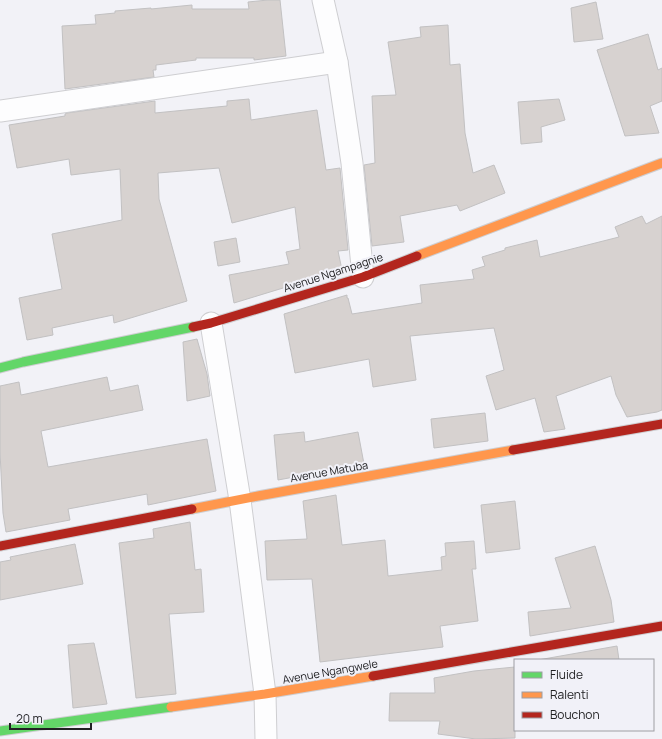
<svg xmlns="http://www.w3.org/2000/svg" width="662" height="739" viewBox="0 0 662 739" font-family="Manrope,sans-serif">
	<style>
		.building { fill: #d7d2d0; stroke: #c2c1c2 }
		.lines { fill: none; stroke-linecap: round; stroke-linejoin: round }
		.street-casing { stroke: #ceced1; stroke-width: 23 }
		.fast-casing { stroke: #ceced1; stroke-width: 11 }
		.slow-casing { stroke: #ceced1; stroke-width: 11 }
		.jam-casing { stroke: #ceced1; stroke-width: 11 }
		.street { stroke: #fdfdfe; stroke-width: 21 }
		.fast { stroke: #63d668; stroke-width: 9 }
		.slow { stroke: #ff974d; stroke-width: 9 }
		.jam { stroke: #b3261e; stroke-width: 9 }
		.labels { text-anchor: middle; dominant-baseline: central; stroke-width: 4; stroke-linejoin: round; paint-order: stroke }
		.street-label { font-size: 11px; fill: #212123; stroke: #f1f1f8 }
	</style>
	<rect width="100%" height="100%" fill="#f2f2f7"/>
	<g class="building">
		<polygon points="268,0 280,0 286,56 254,60 254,58 196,58 196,60 156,65 156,70 153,70 154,77 65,89 62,26 96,24 95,15 115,13 115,11 151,8 151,9 192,5 192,9 249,9 248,2"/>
		<polygon points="596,2 603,39 574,42 571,8"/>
		<polygon points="448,25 450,65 460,64 465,133 473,173 494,165 505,193 460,211 457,205 400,216 404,242 372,246 364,165 375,163 372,96 396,95 388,42 421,37 420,27"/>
		<polygon points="648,34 658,70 662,68 662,101 650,106 659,133 625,136 597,50"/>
		<polygon points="249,99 251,120 317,110 326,170 340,168 348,250 338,251 342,270 234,303 229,275 289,264 286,252 300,249 295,207 232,223 219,168 158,173 159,199 187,301 114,323 113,315 52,328 53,335 27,340 19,298 62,289 52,234 122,220 120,169 71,175 69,159 17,168 9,125 65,116 65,114 67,113 155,101 155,113 227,106 227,101"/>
		<polygon points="559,99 565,120 541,127 542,142 521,144 518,102"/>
		<polygon points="642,216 646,224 662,216 662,410 657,412 627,417 616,395 611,376 556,396 565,429 544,432 535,398 496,410 486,376 504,370 494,328 410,336 416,380 373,387 369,359 295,373 284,314 347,295 347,298 348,298 352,314 422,303 420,285 474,279 472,270 485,266 482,257 505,250 505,248 537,240 540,257 619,237 615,227"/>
		<polygon points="236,238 240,262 218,266 214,242"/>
		<polygon points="197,339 207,374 210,396 187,401 183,342"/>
		<polygon points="107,377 110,391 138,385 143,410 41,431 48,467 207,439 216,491 148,505 147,494 68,509 70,520 6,532 3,513 0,452 0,386 19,382 21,395"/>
		<polygon points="485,413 488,441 434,448 431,419"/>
		<polygon points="304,432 305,442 358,432 364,464 278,480 274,435"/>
		<polygon points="336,495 342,545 385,540 388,576 442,570 441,557 446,556 445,543 474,541 476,569 472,569 478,621 440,626 443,647 320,662 312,579 267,580 265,541 307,539 303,501"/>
		<polygon points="515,501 520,549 486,553 481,505"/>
		<polygon points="190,522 195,570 201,569 204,612 169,614 176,694 136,698 119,543 154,538 153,529"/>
		<polygon points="75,544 83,584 0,600 0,562 11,560 10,557"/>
		<polygon points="595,546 611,600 614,622 530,636 528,612 571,608 555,558"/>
		<polygon points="94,643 107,704 73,708 68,645"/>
		<polygon points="617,646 619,660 538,660"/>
		<polygon points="515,667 515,738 476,739 438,734 440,721 389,721 390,693 435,693 434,678 474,671"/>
	</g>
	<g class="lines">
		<g class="street-casing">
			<g id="street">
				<polyline points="323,0 337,62 352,163 363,277"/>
				<polyline points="0,111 337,62"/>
				<polyline points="211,323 240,500 265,694 266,739"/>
			</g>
		</g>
		<g class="fast-casing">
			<g id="fast">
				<polyline points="0,368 23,362 193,327"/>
				<polyline points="0,731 171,707"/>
			</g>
		</g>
		<g class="slow-casing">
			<g id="slow">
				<polyline points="417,256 662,163"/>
				<polyline points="192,509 258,496 513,450"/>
				<polyline points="171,707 265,694 373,676"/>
			</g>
		</g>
		<g class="jam-casing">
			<g id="jam">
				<polyline points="193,327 211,323 363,277 417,256"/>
				<polyline points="513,450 662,424"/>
				<polyline points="0,546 192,509"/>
				<polyline points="373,676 662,626"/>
			</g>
		</g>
		<use href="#street" class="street"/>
		<use href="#fast" class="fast"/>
		<use href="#slow" class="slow"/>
		<use href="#jam" class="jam"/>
	</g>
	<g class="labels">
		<g class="street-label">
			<text transform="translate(333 272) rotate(-18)">Avenue Ngampagnie</text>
			<text transform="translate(329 471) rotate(-10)">Avenue Matuba</text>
			<text transform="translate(330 671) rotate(-10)">Avenue Ngangwele</text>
		</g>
	</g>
	<rect x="514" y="659" width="140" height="72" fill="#f1f1f8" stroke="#9e9ea3"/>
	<rect x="522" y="672" width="20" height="6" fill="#63d668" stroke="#9e9ea3"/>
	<text x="550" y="679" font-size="12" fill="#212123">Fluide</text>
	<rect x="522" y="692" width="20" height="6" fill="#ff974d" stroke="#9e9ea3"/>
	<text x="550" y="699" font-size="12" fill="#212123">Ralenti</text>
	<rect x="522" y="712" width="20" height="6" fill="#b3261e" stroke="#9e9ea3"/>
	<text x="550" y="719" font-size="12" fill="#212123">Bouchon</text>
	<path d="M10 723v6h81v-6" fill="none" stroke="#212123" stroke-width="2"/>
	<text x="16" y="723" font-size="12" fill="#212123" stroke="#f1f1f8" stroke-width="3" paint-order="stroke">20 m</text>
</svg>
